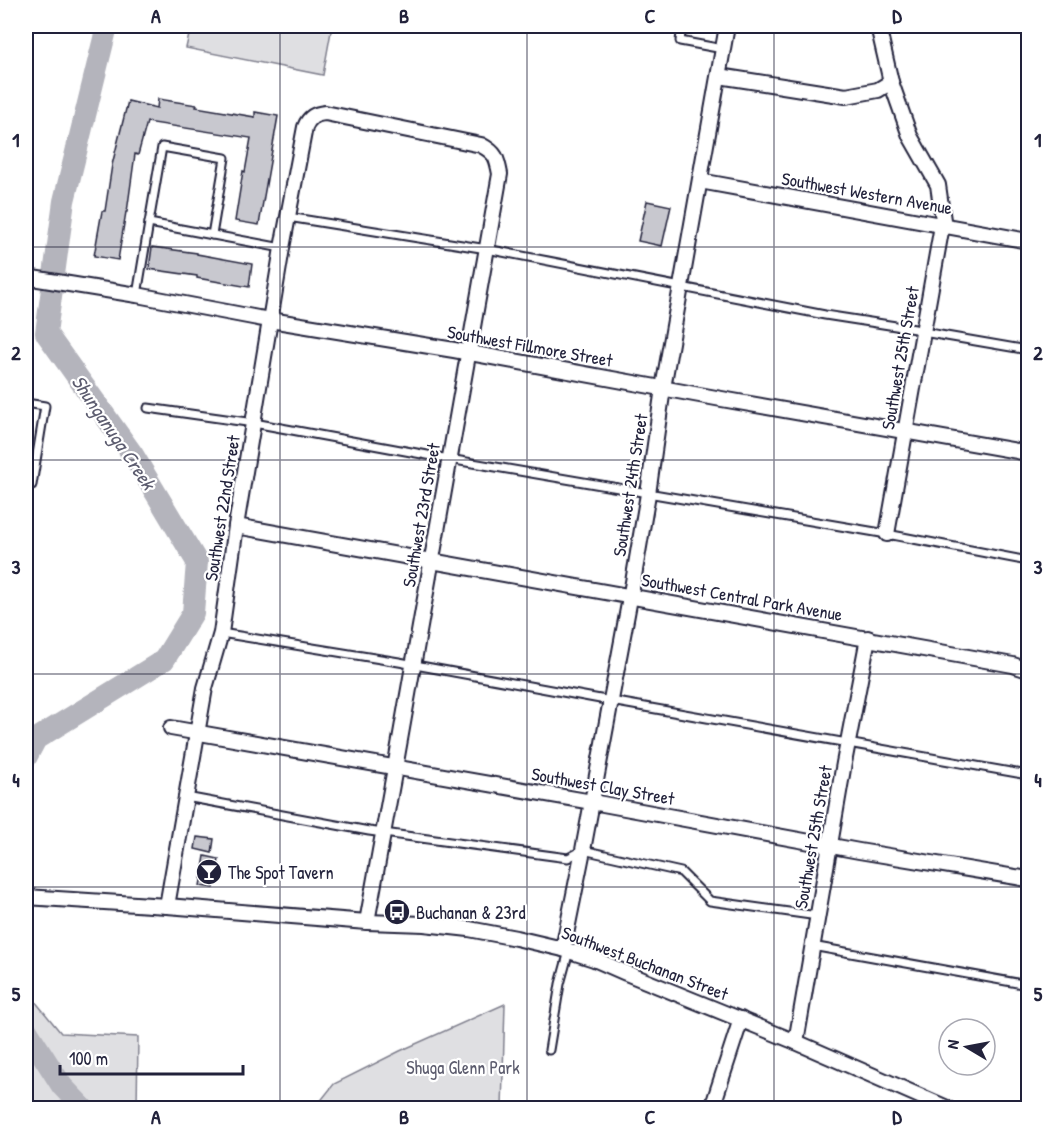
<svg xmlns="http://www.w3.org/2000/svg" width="1054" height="1134" viewBox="0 0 1054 1134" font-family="'Patrick Hand',sans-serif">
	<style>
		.green { fill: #dfdfe2; stroke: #80808e; stroke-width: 1.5 }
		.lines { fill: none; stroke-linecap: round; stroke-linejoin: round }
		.river { stroke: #b4b4bc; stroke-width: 22 }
		.building { fill: #c8c8cf; stroke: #22223b; stroke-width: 1.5 }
		.service-casing { stroke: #22223b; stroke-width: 11 }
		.minor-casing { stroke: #22223b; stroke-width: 18 }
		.service { stroke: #fff; stroke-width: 7 }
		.minor { stroke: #fff; stroke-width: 14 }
		.grid { fill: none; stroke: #22223b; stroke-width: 1.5; stroke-opacity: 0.55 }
		.labels { text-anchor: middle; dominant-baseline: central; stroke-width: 4.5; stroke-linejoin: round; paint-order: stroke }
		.street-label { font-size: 18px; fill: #22223b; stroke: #fff }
		.poi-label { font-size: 18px; fill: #22223b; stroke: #fff; text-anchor: start }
		.park-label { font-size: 18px; fill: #5b5b6d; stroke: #fff }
		.water-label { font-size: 20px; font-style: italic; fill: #5c5c6f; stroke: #fff }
		.neatline { fill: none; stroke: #22223b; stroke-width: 2 }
		.grid-label { font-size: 20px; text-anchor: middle; font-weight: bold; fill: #22223b }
	</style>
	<rect width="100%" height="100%" fill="#fff"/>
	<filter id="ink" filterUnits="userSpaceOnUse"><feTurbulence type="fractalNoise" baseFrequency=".0167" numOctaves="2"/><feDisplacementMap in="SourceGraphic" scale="12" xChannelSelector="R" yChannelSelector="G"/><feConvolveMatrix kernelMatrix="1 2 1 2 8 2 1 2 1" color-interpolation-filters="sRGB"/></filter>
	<g filter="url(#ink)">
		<g class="green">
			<polygon points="191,26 332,26 323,75 186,48"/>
			<polygon points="26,984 30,995 61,1033 138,1037 137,1108 26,1108"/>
			<polygon points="505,1004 502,1108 315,1108 334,1084 400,1051"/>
		</g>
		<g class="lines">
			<g class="river">
				<polyline points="26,758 36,739 164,660 193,613 197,562 133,455 46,333 64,201 107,26"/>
				<polyline points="26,1029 62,1086 83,1108"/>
			</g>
		</g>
		<g class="building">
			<polygon points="158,99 197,105 196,107 255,117 255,112 278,116 259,225 235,221 243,171 245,172 251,138 147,122 138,155 135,154 127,212 126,212 118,260 94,256 102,211 105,211 112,165 128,101 157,108"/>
			<polygon points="647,201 671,206 662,246 638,241"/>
			<polygon points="152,247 197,253 197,254 252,264 249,287 197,278 197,276 149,269"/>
			<polygon points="197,837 214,839 212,853 195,849"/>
			<polygon points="205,856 219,859 214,888 200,886"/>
		</g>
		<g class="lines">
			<g class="service-casing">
				<g id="service">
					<polyline points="682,26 680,41 723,49"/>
					<polyline points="288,217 487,249 825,315 915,329 923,332 1028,350"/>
					<polyline points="149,223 162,147 225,158 212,235"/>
					<polyline points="137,295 149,223 282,248"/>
					<polyline points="26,403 45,406 32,485 26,487"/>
					<polyline points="148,408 254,423 449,459 887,534 1028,561"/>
					<polyline points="221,633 399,662 611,701 1028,775"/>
					<polyline points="186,797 369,831 568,858 583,850 681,872 710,901 818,916"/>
					<polyline points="812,946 1028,985"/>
					<polyline points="549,1050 560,984 569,951"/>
				</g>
			</g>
			<g class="minor-casing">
				<g id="minor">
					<polyline points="878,26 891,82 910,136 938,185 943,220 887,534"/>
					<polyline points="719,76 846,96 878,90 891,82"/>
					<polyline points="700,181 1028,241"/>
					<polyline points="26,277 137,295 258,318 454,350 716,398 1028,453"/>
					<polyline points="236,526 1013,665 1028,670"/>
					<polyline points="171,728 592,802 859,851 1028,879"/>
					<polyline points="26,897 167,906 367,922 424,924 469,929 516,938 563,949 594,959 626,973 796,1042 947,1108"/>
					<path d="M167,906L205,688L221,633L236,526L282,248L305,127C309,117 315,114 325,113L481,145C496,153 497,158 500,174L395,768L367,922"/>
					<polyline points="563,949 583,850 633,582 648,494 663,388 727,26"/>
					<polyline points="796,1042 844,763 868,638"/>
					<polyline points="712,1108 741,1019"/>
				</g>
			</g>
			<use href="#service" class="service"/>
			<use href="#minor" class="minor"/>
		</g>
	</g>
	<path class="grid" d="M280,26V1108M527,26V1108M774,26V1108M26,247H1028M26,460H1028M26,674H1028M26,887H1028"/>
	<defs>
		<g id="bar-disc" transform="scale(1.35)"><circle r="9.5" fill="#22223b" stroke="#fff"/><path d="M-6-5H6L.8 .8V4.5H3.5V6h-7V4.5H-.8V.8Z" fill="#fff"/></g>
		<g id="bus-disc" transform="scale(1.35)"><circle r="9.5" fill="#22223b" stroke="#fff"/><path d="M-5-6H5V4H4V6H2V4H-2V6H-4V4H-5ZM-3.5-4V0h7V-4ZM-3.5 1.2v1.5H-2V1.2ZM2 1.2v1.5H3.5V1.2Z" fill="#fff"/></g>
	</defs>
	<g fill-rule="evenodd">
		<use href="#bar-disc" x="209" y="872"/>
		<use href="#bus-disc" x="397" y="912"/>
	</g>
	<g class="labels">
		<g class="street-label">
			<text transform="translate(867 193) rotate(10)">Southwest Western Avenue</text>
			<text transform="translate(530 346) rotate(10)">Southwest Fillmore Street</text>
			<text transform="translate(900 358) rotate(-80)">Southwest 25th Street</text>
			<text transform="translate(630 485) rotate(-81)">Southwest 24th Street</text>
			<text transform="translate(222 508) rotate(-81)">Southwest 22nd Street</text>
			<text transform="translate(421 515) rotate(-80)">Southwest 23rd Street</text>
			<text transform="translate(742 597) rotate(10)">Southwest Central Park Avenue</text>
			<text transform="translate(603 786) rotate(10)">Southwest Clay Street</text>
			<text transform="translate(813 837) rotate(-80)">Southwest 25th Street</text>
			<text transform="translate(645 963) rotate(21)">Southwest Buchanan Street</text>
		</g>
		<g class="poi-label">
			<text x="228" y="872">The Spot Tavern</text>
			<text x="416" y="912">Buchanan &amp; 23rd</text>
		</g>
		<g class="park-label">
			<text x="463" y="1067">Shuga Glenn Park</text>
		</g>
		<g class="water-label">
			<text transform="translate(114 432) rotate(56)">Shunganuga Creek</text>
		</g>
	</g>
	<rect width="1054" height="1134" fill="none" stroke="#fff" stroke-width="66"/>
	<g transform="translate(967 1047) rotate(280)"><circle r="28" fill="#ffffff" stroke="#a7a7b1" stroke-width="1.5"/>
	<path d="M0-4.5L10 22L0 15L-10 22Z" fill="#22223b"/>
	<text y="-9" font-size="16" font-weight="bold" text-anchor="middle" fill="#22223b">N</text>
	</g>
	<path d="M60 1065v9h183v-9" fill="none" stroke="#22223b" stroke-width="3"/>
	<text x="69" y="1065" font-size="18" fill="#22223b" stroke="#ffffff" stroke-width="4.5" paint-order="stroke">100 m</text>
	<rect x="33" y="33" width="988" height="1068" class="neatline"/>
	<g class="grid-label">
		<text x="156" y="23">A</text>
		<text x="404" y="23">B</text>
		<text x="650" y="23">C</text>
		<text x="897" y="23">D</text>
		<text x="16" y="147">1</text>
		<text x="1038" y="147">1</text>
		<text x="16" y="360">2</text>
		<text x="1038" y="360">2</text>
		<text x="16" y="574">3</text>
		<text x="1038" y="574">3</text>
		<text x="16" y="787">4</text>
		<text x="1038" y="787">4</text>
		<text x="16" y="1001">5</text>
		<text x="1038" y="1001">5</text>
		<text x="156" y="1124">A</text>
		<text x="404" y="1124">B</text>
		<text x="650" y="1124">C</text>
		<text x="897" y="1124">D</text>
	</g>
</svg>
